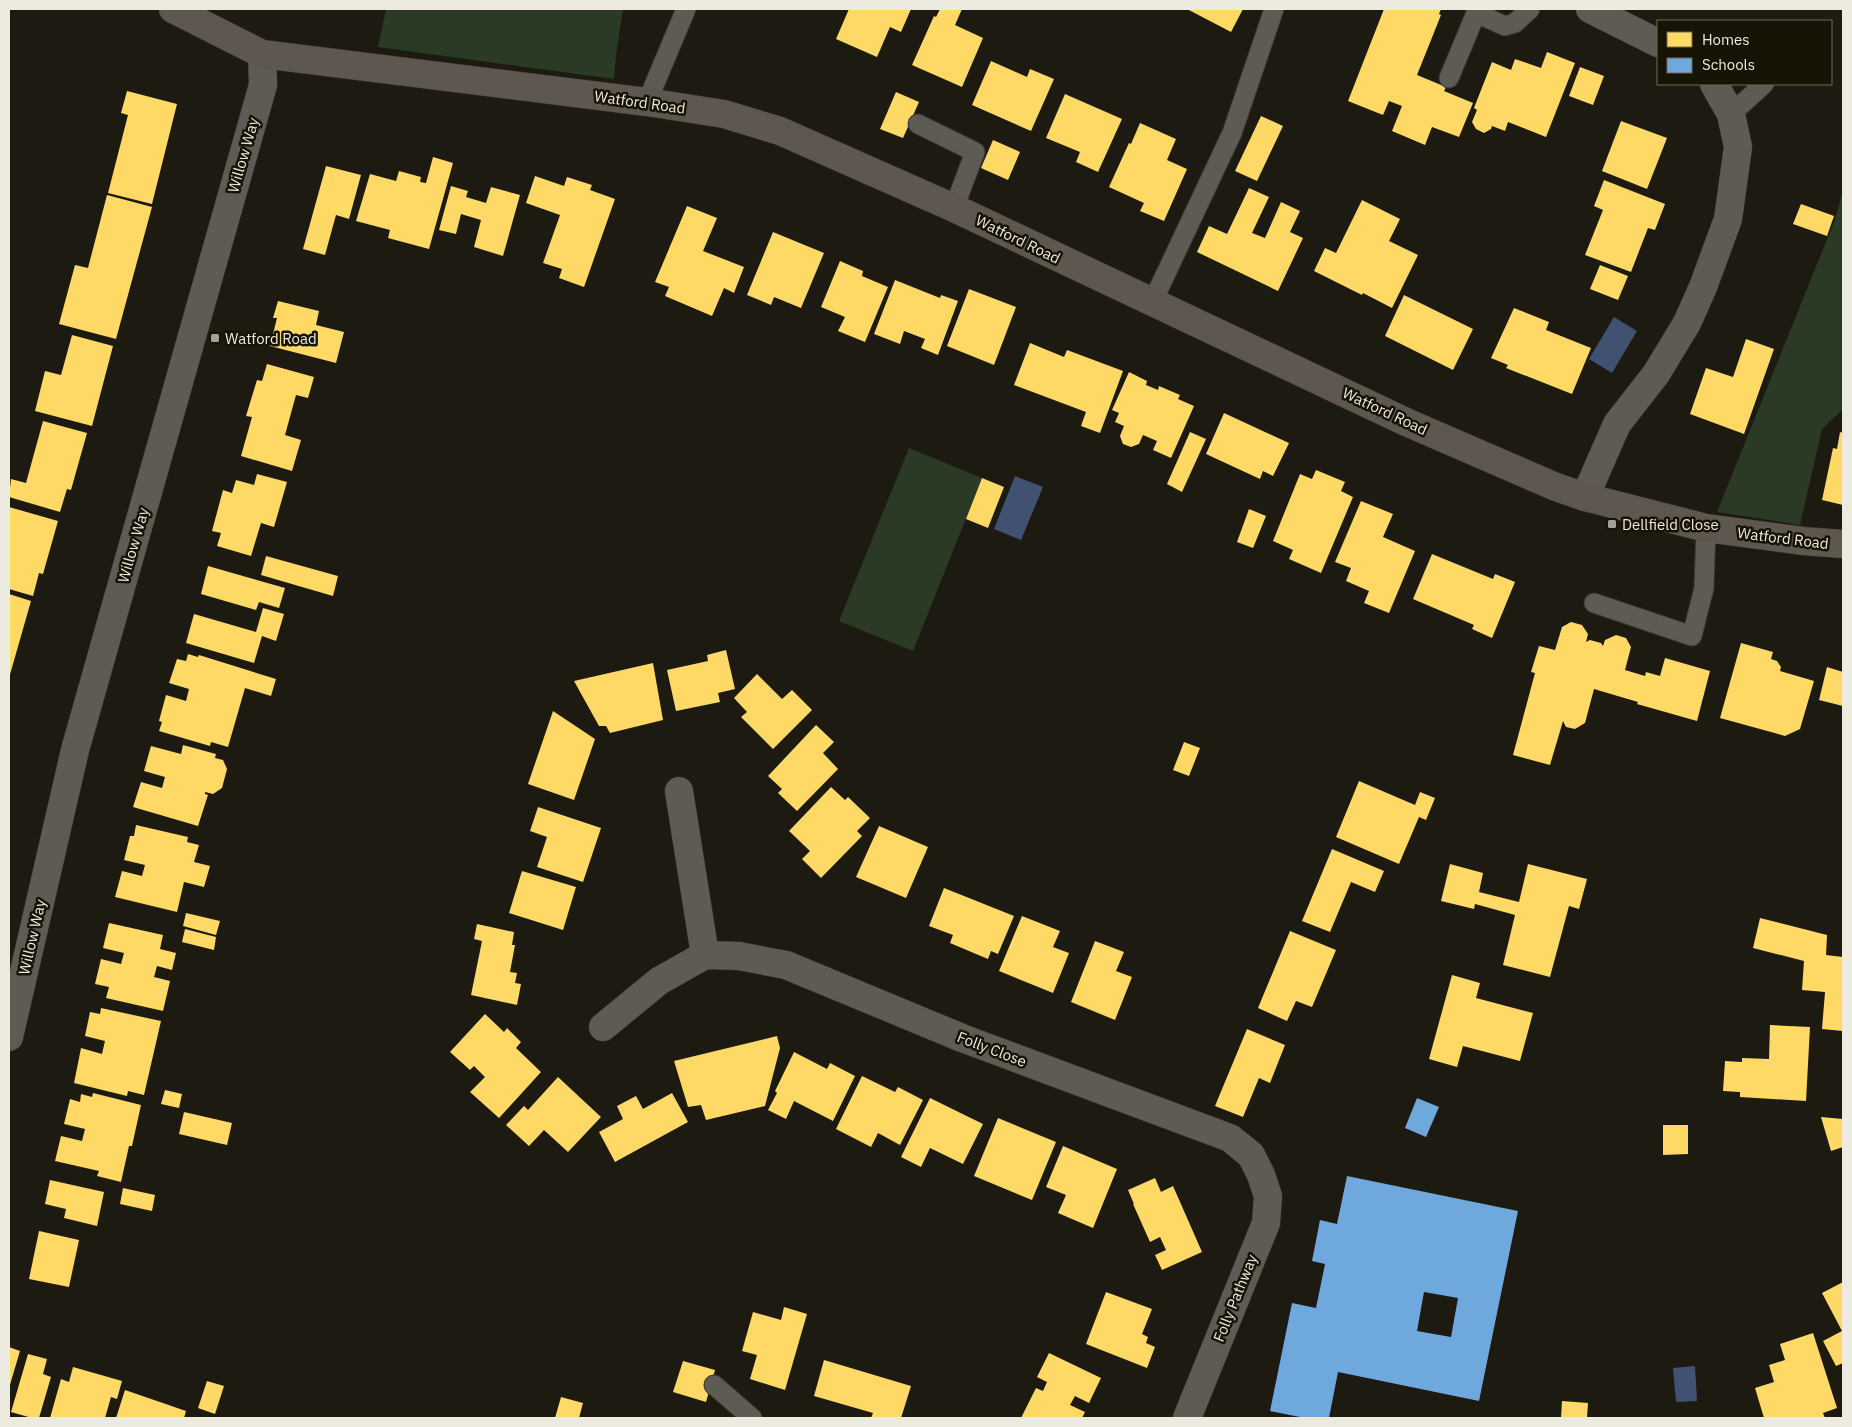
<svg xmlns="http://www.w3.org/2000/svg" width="1852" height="1427" viewBox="0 0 1852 1427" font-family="'IBM Plex Sans',sans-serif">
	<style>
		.green { fill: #2a3a24 }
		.water { fill: #405172 }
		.homes { fill: #ffd966 }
		.schools { fill: #6fa8dc; fill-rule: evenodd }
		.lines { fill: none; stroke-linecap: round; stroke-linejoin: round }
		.service-casing { stroke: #393631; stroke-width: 21 }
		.minor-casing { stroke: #393631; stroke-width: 29 }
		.secondary-casing { stroke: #393631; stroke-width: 29 }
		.service { stroke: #5e5b55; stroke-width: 19 }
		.minor { stroke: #5e5b55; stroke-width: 28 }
		.secondary { stroke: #5d5750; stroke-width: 28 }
		.poi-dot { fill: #a4a198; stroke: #181405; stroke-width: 2 }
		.labels { text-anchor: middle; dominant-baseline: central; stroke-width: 5; stroke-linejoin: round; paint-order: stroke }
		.street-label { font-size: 15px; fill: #edeae0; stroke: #181405 }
		.poi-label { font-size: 15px; fill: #edeae0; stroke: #181405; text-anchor: start }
	</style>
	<rect width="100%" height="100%" fill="#1d1a12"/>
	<g class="green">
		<polygon points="386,9 623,9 616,55 614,79 378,47"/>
		<polygon points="1843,191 1843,409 1822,429 1800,525 1717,512 1834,222"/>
		<polygon points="909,448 982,478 913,651 839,621"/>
	</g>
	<g class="water">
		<polygon points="1614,317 1637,331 1612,373 1589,359"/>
		<polygon points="1015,476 1043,487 1021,540 994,529"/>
		<polygon points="1695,1366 1697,1401 1676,1402 1673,1368"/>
	</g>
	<g class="homes">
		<polygon points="849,9 911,9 901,32 890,27 877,57 836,39"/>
		<polygon points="940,9 962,9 955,25 983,38 962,87 912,65 934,16 936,17"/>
		<polygon points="1187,9 1243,9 1231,32"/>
		<polygon points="1384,9 1441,9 1439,14 1441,15 1417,75 1446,87 1444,91 1473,103 1459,137 1432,127 1425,145 1392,131 1402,106 1389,101 1383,115 1348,101"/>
		<polygon points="1547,52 1575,63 1546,137 1508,122 1505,131 1492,126 1491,129 1484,133 1476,129 1472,122 1477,110 1474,108 1492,62 1511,70 1515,59 1541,68"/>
		<polygon points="991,61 1027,77 1030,69 1054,79 1031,131 972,105"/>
		<polygon points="1580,67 1604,76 1593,105 1569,96"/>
		<polygon points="127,91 177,104 152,204 108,193 128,115 121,113"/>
		<polygon points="896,92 919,102 903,138 880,129"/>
		<polygon points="1065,94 1122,119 1098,172 1076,162 1080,152 1046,138"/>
		<polygon points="1261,116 1283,126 1257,181 1235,171"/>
		<polygon points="1621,121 1667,138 1647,189 1602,171"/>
		<polygon points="1140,123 1176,139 1167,160 1187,169 1164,221 1140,211 1144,203 1109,187 1129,143 1131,144"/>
		<polygon points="993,140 1020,152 1008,180 981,168"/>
		<polygon points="433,157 453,163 429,249 388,238 390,230 356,221 370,174 396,181 399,171 421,177 420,182 426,183"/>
		<polygon points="326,166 361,175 349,219 336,215 325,255 303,249"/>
		<polygon points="535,176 564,186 567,177 592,185 590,190 615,199 584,287 559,278 562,269 543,263 560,215 526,203"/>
		<polygon points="1604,180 1665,204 1655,230 1648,228 1631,272 1585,255 1603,210 1594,206"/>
		<polygon points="451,186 468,191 466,197 486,203 491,187 520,195 503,256 474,247 481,220 461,214 456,234 439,230"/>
		<polygon points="1249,188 1269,197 1252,233 1265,238 1281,202 1300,211 1290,232 1303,238 1278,291 1197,252 1209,226 1227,234"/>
		<polygon points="107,195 152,207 116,339 59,324 75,265 88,268"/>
		<polygon points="1362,200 1400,219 1389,241 1418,255 1392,308 1363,293 1362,295 1314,271 1325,248 1336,253"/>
		<polygon points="1801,204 1834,216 1827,236 1793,224"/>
		<polygon points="687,206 717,218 703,251 744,267 734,293 724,288 712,316 665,296 669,287 655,282"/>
		<polygon points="773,232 824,253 801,308 774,297 771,305 747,295"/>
		<polygon points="840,261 863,271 862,276 888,287 865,342 838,331 845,317 821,307"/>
		<polygon points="1600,265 1628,276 1618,300 1590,289"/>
		<polygon points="895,280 940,298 941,295 958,301 938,355 921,348 925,339 904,331 900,344 874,334"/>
		<polygon points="969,289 1016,307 994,365 947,346"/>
		<polygon points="1404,295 1473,329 1453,370 1385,336"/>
		<polygon points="278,301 319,311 316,325 344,332 336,363 270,346 277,318 273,318"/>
		<polygon points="1514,308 1549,322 1546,330 1591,348 1572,394 1506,368 1508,365 1491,358"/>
		<polygon points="72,335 113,346 92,426 35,411 45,371 61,375"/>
		<polygon points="1746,339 1774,349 1744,434 1690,414 1706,368 1733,377"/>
		<polygon points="1030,343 1064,357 1067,350 1123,371 1100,433 1081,426 1086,412 1014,385"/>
		<polygon points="267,364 314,377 308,398 296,395 285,435 301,440 292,471 241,456 252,417 246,416 257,380 262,381"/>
		<polygon points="1129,372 1147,381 1146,385 1158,390 1159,386 1180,395 1178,399 1194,406 1171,458 1153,450 1157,441 1143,435 1139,444 1131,447 1123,444 1120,436 1124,426 1115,422 1119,413 1112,410"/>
		<polygon points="1224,413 1289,443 1273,476 1263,471 1260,479 1206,454"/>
		<polygon points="43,421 87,433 71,490 67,489 60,512 9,497 11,479 26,483"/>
		<polygon points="1190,432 1206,439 1182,492 1167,484"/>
		<polygon points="1840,432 1843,433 1843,505 1822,500 1833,448 1837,449"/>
		<polygon points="1316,470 1345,482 1341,491 1353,497 1321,573 1289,559 1293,550 1273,541 1300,474 1312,479"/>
		<polygon points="257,474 287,482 274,527 261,523 251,556 217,546 221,533 212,531 223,490 232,493 236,480 254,485"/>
		<polygon points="982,478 1004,487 988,528 966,519"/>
		<polygon points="1361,501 1393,514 1383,537 1415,551 1389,613 1364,603 1369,591 1346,581 1351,568 1335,562"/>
		<polygon points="9,507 58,521 43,574 39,573 33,596 9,589"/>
		<polygon points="1249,509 1266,516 1253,548 1237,542"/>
		<polygon points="1432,554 1493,579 1495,574 1515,582 1492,638 1472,629 1474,625 1413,599"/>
		<polygon points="266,556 338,576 333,596 261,575"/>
		<polygon points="208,566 285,588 279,608 259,602 256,610 201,594"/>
		<polygon points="9,594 31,601 9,678"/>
		<polygon points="263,608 284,614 276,641 262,636 254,663 186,643 194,614 256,632"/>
		<polygon points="1571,622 1582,625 1588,634 1586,642 1590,640 1601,643 1603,646 1605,640 1616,635 1626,638 1631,647 1625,670 1645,676 1646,672 1660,676 1665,658 1710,671 1697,721 1637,704 1638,702 1594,689 1585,723 1575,729 1566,727 1563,721 1550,765 1513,755 1535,673 1531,672 1539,646 1555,650 1562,627"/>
		<polygon points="1741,643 1773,652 1771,659 1777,661 1781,667 1780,671 1814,681 1800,729 1785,736 1720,718"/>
		<polygon points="726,650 735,689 718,693 720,702 676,711 667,670 708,661 707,655"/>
		<polygon points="188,654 198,657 199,655 276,679 271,696 245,688 228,747 211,742 210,746 159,731 162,722 159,721 166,695 186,701 189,689 169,683 177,659 186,661"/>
		<polygon points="653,663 663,720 610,733 606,726 599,726 574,681"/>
		<polygon points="1827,667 1843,672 1843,706 1819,700"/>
		<polygon points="757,674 782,699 792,690 812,710 773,749 741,717 747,712 734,698"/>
		<polygon points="553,711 595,739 574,800 528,784"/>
		<polygon points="816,725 834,742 823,753 838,769 797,811 778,793 782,789 768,776"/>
		<polygon points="1184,742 1200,748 1189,776 1173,770"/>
		<polygon points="183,745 216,754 215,758 223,760 227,769 222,788 213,794 205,792 205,794 208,795 198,826 133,807 141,782 162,788 165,777 144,771 151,746 181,754"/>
		<polygon points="1359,781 1415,805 1420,792 1435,798 1426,820 1419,817 1399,864 1336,837"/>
		<polygon points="831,787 845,800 848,797 870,818 857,831 862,836 821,878 802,859 810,851 789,831"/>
		<polygon points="538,807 601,828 583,882 537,867 547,837 530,831"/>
		<polygon points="136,825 188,837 187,842 199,845 194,862 210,866 204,887 184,882 177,912 115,897 122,871 142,876 145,865 124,860 130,836 134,836"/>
		<polygon points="879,826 928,847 906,898 856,877"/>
		<polygon points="1332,849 1384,871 1375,892 1351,882 1330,932 1302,921"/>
		<polygon points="1450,864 1483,873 1479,892 1519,902 1528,864 1587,879 1579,909 1569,906 1550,977 1503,965 1515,915 1475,904 1474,909 1441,901"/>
		<polygon points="522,871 576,887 563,930 509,913"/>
		<polygon points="944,888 1014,916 998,954 991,951 988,959 950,943 953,935 929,926"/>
		<polygon points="186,913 220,921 216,935 183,926"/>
		<polygon points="1022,916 1060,931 1053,947 1069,953 1053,993 999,971"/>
		<polygon points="1760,918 1827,935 1826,955 1843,957 1843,1031 1822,1029 1825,992 1802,990 1804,961 1753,948"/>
		<polygon points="109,923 163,935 160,949 176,953 172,970 157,966 154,977 170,981 163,1011 106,998 109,987 95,984 101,959 121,964 124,953 103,948"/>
		<polygon points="477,924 514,932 512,945 515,945 510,972 517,973 515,983 521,984 517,1005 471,995 482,941 474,939"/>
		<polygon points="185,929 216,937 214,950 182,942"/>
		<polygon points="1290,931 1336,950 1312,1007 1296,1001 1287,1021 1258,1008"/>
		<polygon points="1095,941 1124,952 1116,971 1132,977 1115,1020 1071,1002"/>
		<polygon points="1452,975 1480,983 1476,998 1533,1013 1520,1061 1463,1046 1457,1067 1429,1059"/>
		<polygon points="101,1008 161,1021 144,1095 128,1091 127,1096 74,1083 81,1048 102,1054 105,1041 85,1036 90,1012 100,1014"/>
		<polygon points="485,1014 504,1032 507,1028 521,1042 516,1048 541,1072 499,1118 470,1092 485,1077 474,1066 470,1070 450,1052"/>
		<polygon points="1770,1025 1810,1027 1806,1101 1740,1097 1740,1092 1723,1091 1725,1061 1742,1062 1742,1058 1769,1059"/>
		<polygon points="1247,1029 1285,1045 1270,1083 1259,1078 1243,1117 1215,1106"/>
		<polygon points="777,1036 780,1048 765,1106 706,1120 701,1105 688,1107 674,1061"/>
		<polygon points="794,1052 827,1069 830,1063 855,1076 833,1121 794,1101 786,1119 768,1110 777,1093 775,1091"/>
		<polygon points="862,1076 895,1092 898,1087 923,1100 900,1145 878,1133 871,1147 836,1129"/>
		<polygon points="558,1077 601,1117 568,1152 544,1130 529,1146 506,1125 524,1106 528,1110"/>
		<polygon points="165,1090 182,1094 179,1108 161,1104"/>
		<polygon points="93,1093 141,1105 132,1146 129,1146 121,1182 97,1176 99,1171 55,1161 61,1136 82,1141 85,1129 64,1124 70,1099 80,1102 81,1094 92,1097"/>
		<polygon points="672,1093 688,1122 615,1162 599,1132 623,1119 617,1106 636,1096 643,1109"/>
		<polygon points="930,1098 983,1124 963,1164 930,1148 921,1167 901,1157"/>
		<polygon points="184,1112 232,1123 227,1145 179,1134"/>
		<polygon points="1821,1117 1843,1119 1843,1147 1831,1151"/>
		<polygon points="998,1118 1056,1142 1032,1200 974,1176"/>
		<polygon points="1663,1125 1688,1125 1688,1154 1663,1155"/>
		<polygon points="1063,1146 1117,1169 1093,1228 1058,1213 1066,1195 1046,1187"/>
		<polygon points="1155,1178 1161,1192 1173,1186 1202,1252 1162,1270 1155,1255 1166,1250 1160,1237 1150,1242 1133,1204 1134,1204 1128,1190"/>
		<polygon points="50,1180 104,1192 97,1226 64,1218 66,1209 45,1204"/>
		<polygon points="123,1188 155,1195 152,1211 120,1204"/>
		<polygon points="39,1231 79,1240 69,1287 29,1279"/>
		<polygon points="1843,1282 1843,1363 1836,1366 1823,1341 1842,1331 1822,1293"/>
		<polygon points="1106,1292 1152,1309 1142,1334 1148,1337 1146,1343 1155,1347 1147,1368 1086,1344"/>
		<polygon points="784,1307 807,1314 785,1390 750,1379 757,1355 742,1351 753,1312 781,1320"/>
		<polygon points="1813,1333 1837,1408 1823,1413 1825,1418 1764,1418 1755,1388 1774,1382 1769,1365 1785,1360 1780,1344"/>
		<polygon points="9,1347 20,1351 9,1388"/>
		<polygon points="1049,1353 1101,1378 1089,1403 1075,1396 1070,1405 1085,1412 1082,1418 1021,1418 1036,1388 1043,1391 1047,1382 1037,1377"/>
		<polygon points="28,1354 47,1359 43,1374 51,1377 39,1418 32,1418 11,1412"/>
		<polygon points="824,1360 911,1386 901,1418 871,1418 873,1413 814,1396"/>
		<polygon points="683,1361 715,1370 706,1402 673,1392"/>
		<polygon points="73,1367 122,1381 117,1399 111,1397 105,1418 50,1418 61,1379 69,1382"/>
		<polygon points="207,1381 224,1386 215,1414 198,1408"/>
		<polygon points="125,1390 186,1411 184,1418 116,1418"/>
		<polygon points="561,1397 583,1403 579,1418 555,1418"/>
		<polygon points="1562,1401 1588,1403 1587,1418 1561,1418"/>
	</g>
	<g class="schools">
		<polygon points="1417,1098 1439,1107 1426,1137 1405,1128"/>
		<path d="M1347,1176L1518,1211L1479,1401L1338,1372L1329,1418H1305L1270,1411L1292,1303L1316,1308L1325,1264L1312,1261L1320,1220L1337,1224ZM1424,1292L1458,1298L1451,1337L1417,1331Z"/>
	</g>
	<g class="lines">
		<g class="service-casing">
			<g id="service">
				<polyline points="1449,78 1476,13 1505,26 1515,23 1530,9"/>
				<polyline points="647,102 686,9"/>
				<polyline points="1731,114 1764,84"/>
				<polyline points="918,124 975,152 954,208"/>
				<polyline points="1152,303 1232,133 1274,9"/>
				<polyline points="1594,603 1692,636 1704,588 1706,528"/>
				<polyline points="714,1385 752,1418"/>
			</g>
		</g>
		<g class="minor-casing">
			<g id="minor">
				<polyline points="1590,9 1658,43"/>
				<polyline points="1585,497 1617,424 1656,374 1687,323 1703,287 1728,219 1738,147 1731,114 1714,84"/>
				<polyline points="679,791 705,955"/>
				<polyline points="603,1027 659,981 705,955 739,956 786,965 962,1038 1230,1138 1251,1155 1261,1175 1268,1196 1266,1223 1187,1418"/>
				<polyline points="9,1037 75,750 263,85 262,54"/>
			</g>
		</g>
		<g class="secondary-casing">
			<polyline id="secondary" points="173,9 262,54 647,102 724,114 780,131 954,208 1406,422 1556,487 1585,497 1706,528 1803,541 1843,544"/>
		</g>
		<use href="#service" class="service"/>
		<use href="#minor" class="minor"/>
		<use href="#secondary" class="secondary"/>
	</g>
	<g class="poi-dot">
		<rect x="210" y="333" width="10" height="10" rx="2.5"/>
		<rect x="1607" y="519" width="10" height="10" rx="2.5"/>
	</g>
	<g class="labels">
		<g class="street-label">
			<text transform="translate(640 102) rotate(8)">Watford Road</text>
			<text transform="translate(243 155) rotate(-74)">Willow Way</text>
			<text transform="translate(1018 239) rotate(26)">Watford Road</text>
			<text transform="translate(1385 411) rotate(25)">Watford Road</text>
			<text transform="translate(1783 538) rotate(7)">Watford Road</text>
			<text transform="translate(133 545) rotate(-74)">Willow Way</text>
			<text transform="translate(32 937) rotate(-77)">Willow Way</text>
			<text transform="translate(992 1049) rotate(21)">Folly Close</text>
			<text transform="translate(1235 1298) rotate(-68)">Folly Pathway</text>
		</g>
		<g class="poi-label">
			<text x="225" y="338">Watford Road</text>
			<text x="1622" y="524">Dellfield Close</text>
		</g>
	</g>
	<rect width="1852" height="1427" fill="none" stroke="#edeae0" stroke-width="20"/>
	<rect x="1657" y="20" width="175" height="65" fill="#181405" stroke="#6d6a5d"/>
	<rect x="1667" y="32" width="25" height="15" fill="#ffd966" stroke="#6d6a5d"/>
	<text x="1702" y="45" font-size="15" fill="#edeae0">Homes</text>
	<rect x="1667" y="58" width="25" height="15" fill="#6fa8dc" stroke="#6d6a5d"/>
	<text x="1702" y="70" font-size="15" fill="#edeae0">Schools</text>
</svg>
